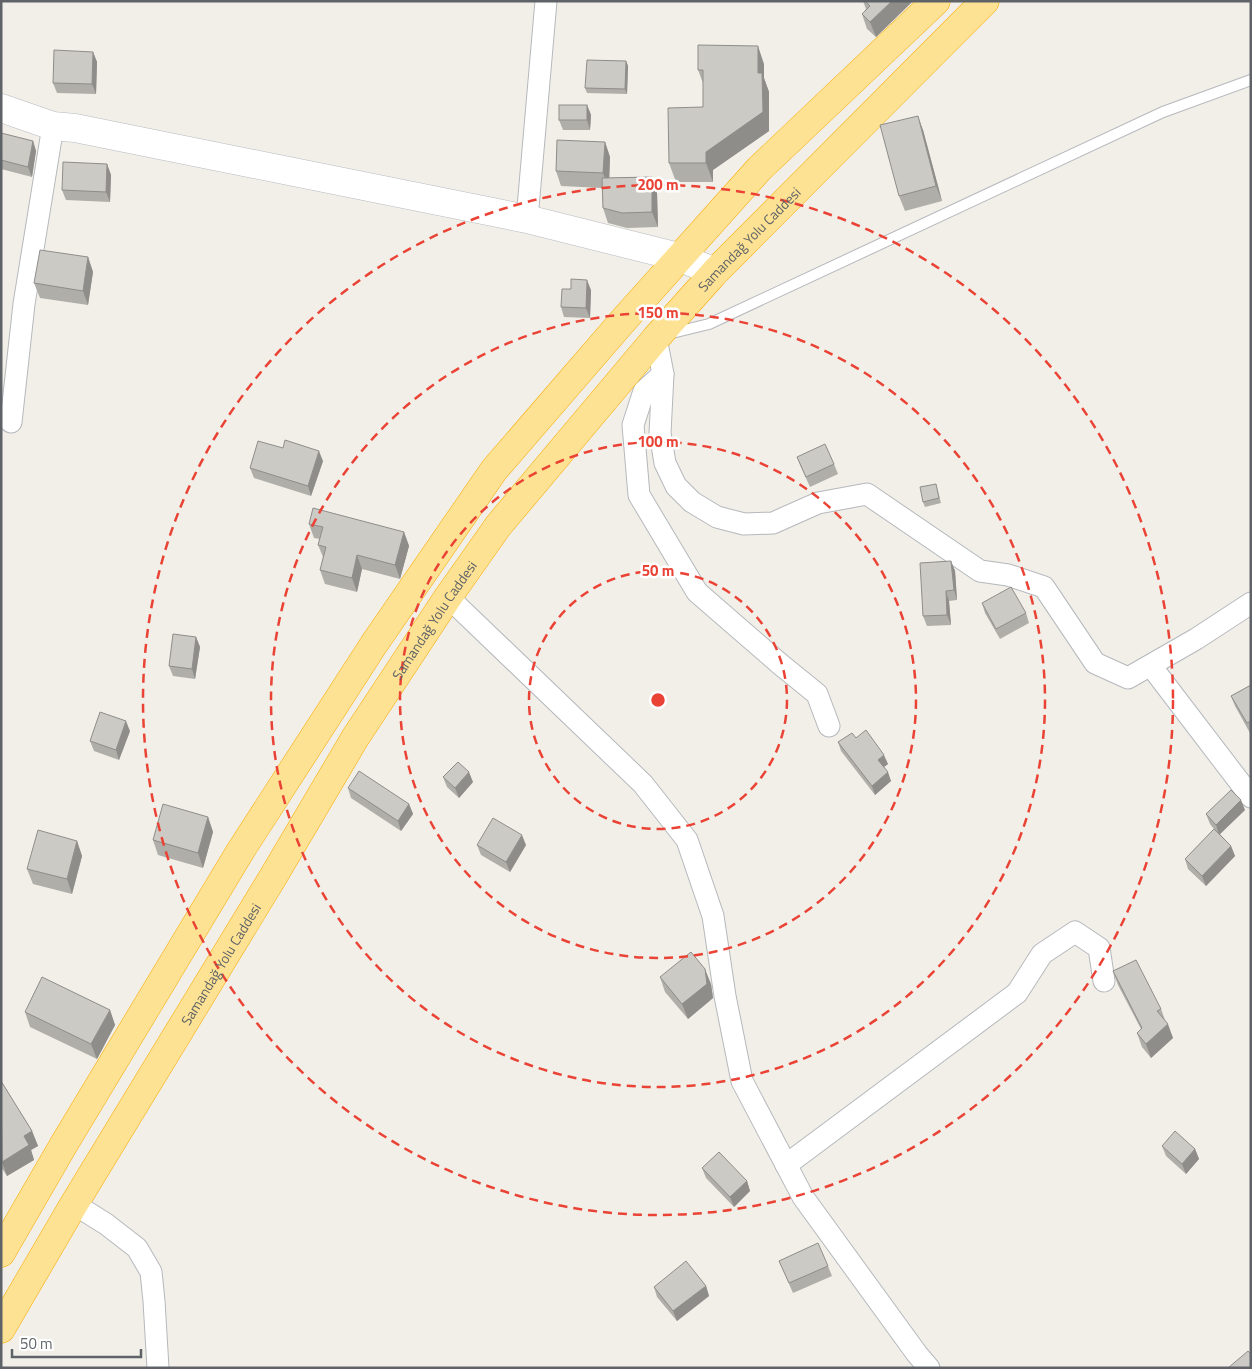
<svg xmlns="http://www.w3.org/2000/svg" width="1252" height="1369" viewBox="0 0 1252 1369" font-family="'Titillium Web',sans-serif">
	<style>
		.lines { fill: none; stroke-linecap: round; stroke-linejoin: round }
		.lane-casing { stroke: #b5b8bc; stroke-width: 12 }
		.street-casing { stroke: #b5b8bc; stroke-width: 23 }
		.secondary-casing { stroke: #b6babf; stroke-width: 29 }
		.highway-casing { stroke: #f9ab00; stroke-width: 29 }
		.lane { stroke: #fff; stroke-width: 10 }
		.street { stroke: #fff; stroke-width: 21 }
		.secondary { stroke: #fff; stroke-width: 28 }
		.highway { stroke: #fde293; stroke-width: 28 }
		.wall { fill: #afaea9 }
		.shaded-wall { fill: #8f8d8a }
		.building { fill: #cccac5; stroke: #8f8d8a }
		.ring { fill: none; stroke: #ea4335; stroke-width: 2.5; stroke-dasharray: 9 6 }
		.labels { text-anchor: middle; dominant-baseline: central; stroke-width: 5; stroke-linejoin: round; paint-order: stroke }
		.street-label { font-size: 14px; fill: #5f6368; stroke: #fff }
		.centre { fill: #ea4335; stroke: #fff; stroke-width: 2.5 }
		.ring-label { font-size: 15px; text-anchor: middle; font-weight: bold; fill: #ea4335; stroke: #fff; stroke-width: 5; stroke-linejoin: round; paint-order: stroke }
	</style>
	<rect width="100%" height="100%" fill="#f1efe8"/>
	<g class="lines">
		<g class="lane-casing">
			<polyline id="lane" points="668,334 709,324 1163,112 1251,80"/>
		</g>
		<g class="street-casing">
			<g id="street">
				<polyline points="527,219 546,1"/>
				<polyline points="656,338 663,374 660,433 665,463 676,486 692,502 717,517 744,524 773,523 818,503 867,494 980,571 1008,575 1044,587 1095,663 1128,678 1196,639 1251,603"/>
				<polyline points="663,374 644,391 633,425 639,495 697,592 780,664 817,694 829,726"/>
				<polyline points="11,422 24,304 53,126"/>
				<polyline points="448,597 643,784 687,840 713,916 725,996 742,1081 803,1197 917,1354 929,1368"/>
				<polyline points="1151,666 1251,797"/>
				<polyline points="786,1165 1017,993 1042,954 1075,932 1099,948 1104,981"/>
				<polyline points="74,1204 106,1224 137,1248 151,1272 154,1301 158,1368"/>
			</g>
		</g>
		<g class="secondary-casing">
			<polyline id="secondary" points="1,108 53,126 75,128 527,219 679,257 715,272"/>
		</g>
		<g class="highway-casing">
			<g id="highway">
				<polyline points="1,1253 64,1144 241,850 374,644 494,470 621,323 759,169 936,1"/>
				<path id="s1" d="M1,1329L74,1204L273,877L355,738L448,597L498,526L656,338L715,272L985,1"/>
			</g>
		</g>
		<use href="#lane" class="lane"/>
		<use href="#street" class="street"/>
		<use href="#secondary" class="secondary"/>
		<use href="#highway" class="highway"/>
	</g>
	<g class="wall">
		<polygon points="863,1 913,1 876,37 867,29 862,14 866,9"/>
		<polygon points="93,52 97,62 96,94 57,93 53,83"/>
		<polygon points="626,61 628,66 627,94 587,93 585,88"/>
		<polygon points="764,64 764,78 769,92 769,131 713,170 713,182 676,182 669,163 703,107 703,83 698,70"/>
		<polygon points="587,105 591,115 590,130 563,130 559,120"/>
		<polygon points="923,130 942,201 905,211 899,196"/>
		<polygon points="1,133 33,141 36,151 32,177 1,169"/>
		<polygon points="605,142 610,157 609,178 652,177 657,192 658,227 627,228 608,223 603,208 602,188 561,186 556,171"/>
		<polygon points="107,164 111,175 110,202 66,200 62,190"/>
		<polygon points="88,257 93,272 88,305 40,298 34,283"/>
		<polygon points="591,290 590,318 564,317 561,307"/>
		<polygon points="797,457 834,464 838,474 810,487 801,467"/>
		<polygon points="323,461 311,496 254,478 250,468"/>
		<polygon points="936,484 941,503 925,507 923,502"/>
		<polygon points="309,524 404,532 409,546 400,579 362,569 357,592 325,584 320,570 323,557 318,545 320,539 314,538"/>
		<polygon points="951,561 955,571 957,600 949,601 951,625 927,626 923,616"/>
		<polygon points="982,603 1026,613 1029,623 1000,639 985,613"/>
		<polygon points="196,637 200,647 195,679 173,676 169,666"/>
		<polygon points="1251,685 1251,733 1250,733 1235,706 1231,696"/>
		<polygon points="130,731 119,760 94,751 90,741"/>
		<polygon points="856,738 888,764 884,767 891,781 875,795 841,751 838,742"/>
		<polygon points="443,777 473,782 459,798 447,787"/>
		<polygon points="348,788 409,804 413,814 401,831 351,798"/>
		<polygon points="1245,810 1220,834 1231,846 1235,856 1206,886 1188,869 1185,859 1214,829 1210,824 1206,814"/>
		<polygon points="208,817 213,832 203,868 158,855 153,840"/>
		<polygon points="77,841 82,856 72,894 33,884 27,869"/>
		<polygon points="477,845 526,845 510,872 481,855"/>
		<polygon points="1113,971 1161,1009 1165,1020 1173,1038 1151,1058 1142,1047 1137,1033 1141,1029 1118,985"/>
		<polygon points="660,977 711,984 713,998 688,1019 665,992"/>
		<polygon points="110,1010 115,1025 97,1059 30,1027 25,1012"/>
		<polygon points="1,1081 32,1131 38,1146 31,1150 34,1160 7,1176 1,1167"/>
		<polygon points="1162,1146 1195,1149 1199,1159 1186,1174 1166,1156"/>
		<polygon points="702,1168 747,1181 750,1191 734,1207 706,1178"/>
		<polygon points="779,1261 828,1266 832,1276 793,1293"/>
		<polygon points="706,1286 709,1296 677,1321 657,1297 654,1287"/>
	</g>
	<g class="shaded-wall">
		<polygon points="892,1 913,1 876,37 870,22"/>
		<polygon points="758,46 764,64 764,78 769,92 769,131 713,170 713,182 706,163 706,152 758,73"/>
		<polygon points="93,52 97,62 96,94 92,84"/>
		<polygon points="626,61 628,66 627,94 625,89"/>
		<polygon points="587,105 591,115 590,130 587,120"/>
		<polygon points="918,116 923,130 942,201 936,186"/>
		<polygon points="33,141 36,151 32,177 28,167"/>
		<polygon points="605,142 610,157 609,188 603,173"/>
		<polygon points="107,164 111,175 110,202 106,192"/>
		<polygon points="652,177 657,192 658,227 652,212"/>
		<polygon points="88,257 93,272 88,305 83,291"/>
		<polygon points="587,280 591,290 590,318 586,308"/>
		<polygon points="319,451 323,461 311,496 308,486"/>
		<polygon points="404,532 409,546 400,579 395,565"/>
		<polygon points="357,555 362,569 357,592 352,578"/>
		<polygon points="951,561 955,571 957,600 954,590"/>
		<polygon points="946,591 949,601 951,625 947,615"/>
		<polygon points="196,637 200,647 195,679 192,669"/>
		<polygon points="126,721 130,731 119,760 116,750"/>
		<polygon points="884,755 888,764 881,769 878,760"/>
		<polygon points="469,772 473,782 459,798 455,788"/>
		<polygon points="888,772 891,781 875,795 872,786"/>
		<polygon points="1241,800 1245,810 1219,835 1216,825"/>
		<polygon points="409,804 413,814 401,831 398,821"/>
		<polygon points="208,817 213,832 203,868 198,853"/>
		<polygon points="522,835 526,845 510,872 506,862"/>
		<polygon points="77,841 82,856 72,894 67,879"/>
		<polygon points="1231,846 1235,856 1206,886 1202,876"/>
		<polygon points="705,969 711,984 713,998 688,1019 682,1004"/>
		<polygon points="110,1010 115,1025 97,1059 91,1044"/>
		<polygon points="1168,1024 1173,1038 1151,1058 1146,1044"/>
		<polygon points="32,1131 38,1146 31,1150 34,1160 7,1176 2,1162 24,1136"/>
		<polygon points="1195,1149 1199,1159 1186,1174 1182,1164"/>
		<polygon points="747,1181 750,1191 734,1207 730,1197"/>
		<polygon points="706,1286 709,1296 677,1321 673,1311"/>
	</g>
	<g class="building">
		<polygon points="865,1 892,1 870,22 862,14 870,6"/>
		<polygon points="698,45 758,46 758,73 762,73 763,112 706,152 706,163 669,163 668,108 703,107 703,70 698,70"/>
		<polygon points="54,50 93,52 92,84 53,83"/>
		<polygon points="587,60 626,61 625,89 585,88"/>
		<rect x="559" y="105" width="28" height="15"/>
		<polygon points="918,116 936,186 899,196 880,125"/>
		<polygon points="1,133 33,141 28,167 1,160"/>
		<polygon points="557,140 605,142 603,173 556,171"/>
		<polygon points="63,162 107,164 106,192 62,190"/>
		<polygon points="652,177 652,212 622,213 603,208 602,178"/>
		<polygon points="40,250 88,257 83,291 34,283"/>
		<polygon points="571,279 587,280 586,308 561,307 562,289 571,289"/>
		<polygon points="285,440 319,451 308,486 250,468 258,441 283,448"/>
		<polygon points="825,444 834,464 806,477 797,457"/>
		<polygon points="936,484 939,498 923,502 920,487"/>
		<polygon points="313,508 404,532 395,565 357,555 352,578 320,570 326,547 318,545 323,527 309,524"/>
		<polygon points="951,561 954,590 946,591 947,615 923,616 920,563"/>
		<polygon points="1011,587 1026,613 996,629 982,603"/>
		<polygon points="173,634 196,637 192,669 169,666"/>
		<polygon points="1251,685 1251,721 1247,723 1231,696"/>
		<polygon points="100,712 126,721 116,750 90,741"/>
		<polygon points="866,730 884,755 878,760 888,772 872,786 838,742 852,733 856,738"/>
		<polygon points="458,762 469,772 455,788 443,777"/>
		<polygon points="359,771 409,804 398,821 348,788"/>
		<polygon points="1231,790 1241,800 1216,825 1206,814"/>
		<polygon points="163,804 208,817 198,853 153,840"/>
		<polygon points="493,818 522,835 506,862 477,845"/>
		<polygon points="1214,829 1231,846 1202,876 1185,859"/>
		<polygon points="38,830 77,841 67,879 27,869"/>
		<polygon points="691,952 705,969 707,984 682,1004 660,977"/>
		<polygon points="1136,960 1161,1009 1157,1011 1168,1024 1146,1044 1137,1033 1142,1028 1113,971"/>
		<polygon points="42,977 110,1010 91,1044 25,1012"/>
		<polygon points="1,1081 32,1131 24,1136 29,1145 2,1162"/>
		<polygon points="1175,1131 1195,1149 1182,1164 1162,1146"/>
		<polygon points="719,1152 747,1181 730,1197 702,1168"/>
		<polygon points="818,1243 828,1266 789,1283 779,1261"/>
		<polygon points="686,1261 706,1286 673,1311 654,1287"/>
		<polygon points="1248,1351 1251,1354 1251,1368 1228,1368"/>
	</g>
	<g class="ring">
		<circle cx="658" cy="700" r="129"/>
		<circle cx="658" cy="700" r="258"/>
		<circle cx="658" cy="700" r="387"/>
		<circle cx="658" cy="700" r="515"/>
	</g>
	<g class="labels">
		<g class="street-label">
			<text stroke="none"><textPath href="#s1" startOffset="1326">Samandağ Yolu Caddesi</textPath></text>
			<text stroke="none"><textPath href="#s1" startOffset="831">Samandağ Yolu Caddesi</textPath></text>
			<text stroke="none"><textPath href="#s1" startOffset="426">Samandağ Yolu Caddesi</textPath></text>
		</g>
	</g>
	<circle cx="658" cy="700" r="8" class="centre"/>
	<g class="ring-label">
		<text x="658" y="190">200 m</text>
		<text x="658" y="318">150 m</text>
		<text x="658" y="447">100 m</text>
		<text x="658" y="576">50 m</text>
	</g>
	<rect width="1252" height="1369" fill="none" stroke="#5f6368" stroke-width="5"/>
	<path d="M12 1349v8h129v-8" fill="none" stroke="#5f6368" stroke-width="2.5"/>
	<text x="20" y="1349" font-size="15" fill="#5f6368" stroke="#ffffff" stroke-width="4" paint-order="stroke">50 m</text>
</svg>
